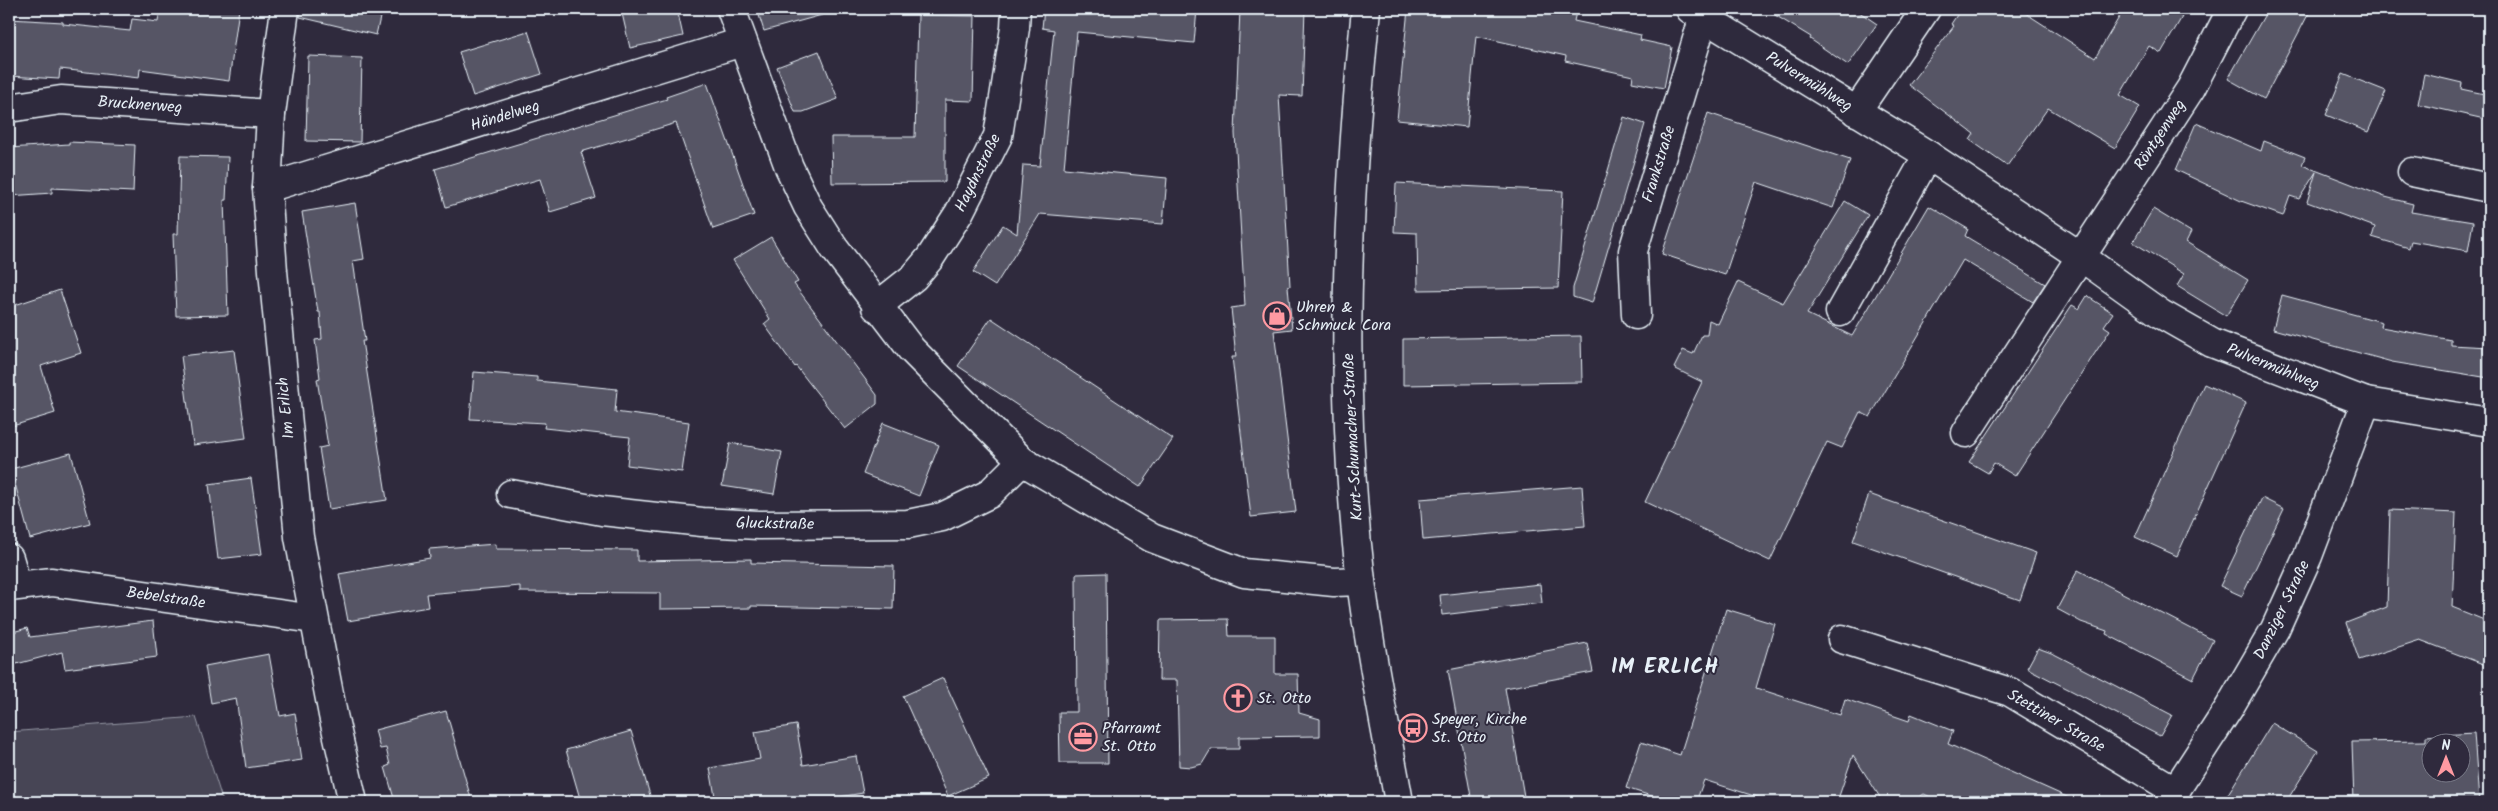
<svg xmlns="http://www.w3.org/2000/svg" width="2498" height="811" viewBox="0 0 2498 811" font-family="Kalam,sans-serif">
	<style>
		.green { fill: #464455; stroke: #979aa6 }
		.building { fill: #575565; stroke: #e8f1f8; fill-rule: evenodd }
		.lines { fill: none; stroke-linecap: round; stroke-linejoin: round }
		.minor-casing { stroke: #e8f1f8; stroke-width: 31 }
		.major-casing { stroke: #e8f1f8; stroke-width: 31 }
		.minor { stroke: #2f2a3d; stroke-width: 28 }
		.major { stroke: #2f2a3d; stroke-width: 28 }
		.labels { text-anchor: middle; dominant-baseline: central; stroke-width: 4; stroke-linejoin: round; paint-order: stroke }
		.street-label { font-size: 16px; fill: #e8f1f8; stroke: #2f2a3d }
		.poi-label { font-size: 16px; fill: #e8f1f8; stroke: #2f2a3d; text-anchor: start }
		.district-label { font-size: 21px; font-weight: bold; letter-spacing: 1px; fill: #e8f1f8; stroke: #2f2a3d }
	</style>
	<rect width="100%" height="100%" fill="#2f2a3d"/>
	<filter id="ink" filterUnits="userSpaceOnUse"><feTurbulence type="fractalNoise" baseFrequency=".02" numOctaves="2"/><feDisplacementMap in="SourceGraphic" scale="10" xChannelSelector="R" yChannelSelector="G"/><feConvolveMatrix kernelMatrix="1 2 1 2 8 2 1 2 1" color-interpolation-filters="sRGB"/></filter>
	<g filter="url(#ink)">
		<polygon class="green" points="196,717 223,802 9,802 9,732"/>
		<g class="building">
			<polygon points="160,9 239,9 229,81 140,69 139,78 60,69 59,79 9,76 9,19 63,22 63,24 130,31 132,19 158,22"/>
			<polygon points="301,9 382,9 376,35 300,17"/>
			<polygon points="621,9 677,9 683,36 630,48"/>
			<polygon points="757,9 821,9 822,15 764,31"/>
			<polygon points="1044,9 1197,9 1194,43 1077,32 1064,168 1167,178 1163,224 1040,214 995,286 973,272 1003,225 1017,234 1023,165 1040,166 1054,30 1042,28"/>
			<polygon points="1240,9 1305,9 1302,96 1279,95 1290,286 1288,287 1292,329 1274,331 1296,512 1251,517 1232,357 1236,357 1231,308 1245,306 1235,133"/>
			<polygon points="1408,9 1560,9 1576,12 1574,21 1641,35 1640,40 1672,47 1664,88 1632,82 1633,76 1565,61 1566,56 1476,36 1467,127 1397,120"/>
			<polygon points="1765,9 1855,9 1877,24 1848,65 1810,39 1811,37"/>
			<polygon points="1961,9 2019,9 2095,58 2124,9 2167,9 2182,17 2161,53 2149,46 2120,95 2140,107 2115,148 2048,108 2007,166 1970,140 1974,134 1909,85 1954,26 1951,24"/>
			<polygon points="2268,9 2311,9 2264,99 2228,79"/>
			<polygon points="918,15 975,16 973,101 945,100 945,182 832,183 831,137 915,137"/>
			<polygon points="528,31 542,74 473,96 459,52"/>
			<polygon points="819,51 838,99 803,112 795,112 777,67"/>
			<polygon points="308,56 362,58 360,142 306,141"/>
			<polygon points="2343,74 2386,91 2368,132 2326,115"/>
			<polygon points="2424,74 2462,83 2461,89 2489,95 2489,120 2418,104"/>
			<polygon points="707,83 754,215 713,229 676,123 581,152 596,198 550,212 540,179 446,207 435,169 667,99 666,97"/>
			<polygon points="1708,113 1850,160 1833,208 1756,182 1725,275 1662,254"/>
			<polygon points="1624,117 1645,124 1592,303 1573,297 1573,288"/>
			<polygon points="2196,123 2261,151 2264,141 2305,157 2302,165 2385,197 2413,204 2411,212 2473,222 2468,251 2411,241 2409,248 2372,237 2375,227 2307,202 2316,172 2299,199 2290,196 2283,216 2241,201 2176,170"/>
			<polygon points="69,142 135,145 133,192 52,188 52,193 9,196 9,148 69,144"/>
			<polygon points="180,156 228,157 226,200 224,200 228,315 176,316 173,234 178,234"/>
			<polygon points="1396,183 1563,191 1558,288 1418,290 1417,233 1394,232"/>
			<polygon points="1845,201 1868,215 1807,314 1852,336 1929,206 1968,229 1965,236 2045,284 2033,302 1963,260 1870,417 1860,412 1842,448 1827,442 1770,561 1645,502 1702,382 1674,368 1683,350 1693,354 1702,335 1707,335 1709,320 1718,324 1738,282 1783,303"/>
			<polygon points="355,203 364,259 353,261 365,341 362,341 387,500 329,509 319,448 328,446 317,379 320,378 315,340 322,339 320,312 318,312 302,212"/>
			<polygon points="2153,209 2191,232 2186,242 2248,280 2226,316 2177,286 2184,274 2133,242"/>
			<polygon points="771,237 798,282 794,284 877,395 877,404 845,429 796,366 795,367 764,324 770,319 733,260"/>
			<polygon points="60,290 81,353 41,366 55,413 9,427 9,307"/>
			<polygon points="2282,295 2382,322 2381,327 2451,340 2451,345 2489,347 2489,378 2392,362 2273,329"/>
			<polygon points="2087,296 2113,313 2104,326 2110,330 2015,476 1994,463 1988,473 1969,462 2072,305 2079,309"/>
			<polygon points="991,318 1173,439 1140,487 958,366"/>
			<polygon points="1581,336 1582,382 1403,385 1403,339"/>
			<polygon points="234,350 246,438 193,445 181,356"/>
			<polygon points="474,372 537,377 537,381 617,389 615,412 689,422 682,472 627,465 630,437 544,428 545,423 470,419"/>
			<polygon points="2204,384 2246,403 2177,556 2135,537"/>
			<polygon points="883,423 939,445 919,496 863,474"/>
			<polygon points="730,443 782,452 774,494 722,486"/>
			<polygon points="71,453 90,523 30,539 11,469"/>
			<polygon points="251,478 262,554 218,559 209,484"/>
			<polygon points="1582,486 1585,526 1423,540 1420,499"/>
			<polygon points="1869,494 2036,553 2020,600 1853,541"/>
			<polygon points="2262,498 2284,509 2242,596 2220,586"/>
			<polygon points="2390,510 2456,513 2452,607 2489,622 2489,649 2483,664 2420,640 2359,660 2346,623 2387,607"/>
			<polygon points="496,544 496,549 637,550 637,561 751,559 751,563 894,566 893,609 751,606 751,608 660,609 660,593 520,592 520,586 426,594 428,607 348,621 339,574 430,558 429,549"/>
			<polygon points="2078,570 2213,640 2193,679 2106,634 2107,631 2081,622 2057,609"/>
			<polygon points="1106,573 1108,763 1060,763 1059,712 1077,712 1076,574"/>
			<polygon points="1540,584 1542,603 1442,615 1440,595"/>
			<polygon points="1726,609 1775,624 1756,688 1840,715 1845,699 1909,721 1911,714 1953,731 1948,744 2078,802 1941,802 1924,794 1911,802 1883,802 1853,755 1837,802 1773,802 1704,780 1696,802 1670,802 1626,788 1641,742 1680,755"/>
			<polygon points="1228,619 1229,636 1275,636 1275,674 1298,674 1299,713 1320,719 1320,736 1239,737 1239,749 1211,749 1202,764 1191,767 1179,766 1177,680 1159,680 1160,620"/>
			<polygon points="153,621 157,657 65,669 62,652 9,666 9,633 27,628 30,637"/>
			<polygon points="1587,643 1593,672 1505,688 1525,802 1472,802 1448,670"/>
			<polygon points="2038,648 2054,654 2172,715 2160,736 2027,668"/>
			<polygon points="269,654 280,716 295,713 302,760 246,768 236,698 211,703 205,666"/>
			<polygon points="943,678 989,778 948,796 903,696"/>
			<polygon points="446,711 472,802 395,802 385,767 390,765 386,748 380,749 375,730"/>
			<polygon points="2272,723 2318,751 2286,802 2223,802"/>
			<polygon points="796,725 803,765 856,756 863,793 809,802 716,802 710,768 760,759 755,732"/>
			<polygon points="631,731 652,802 581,802 566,750"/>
			<path d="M2474,733L2479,802H2354L2352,742L2426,741V736ZM2430,744H2460V774H2430Z"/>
		</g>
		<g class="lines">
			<g class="minor-casing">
				<g id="minor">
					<polyline points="285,9 271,114 267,188 273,271 299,537 333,715 353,802"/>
					<polyline points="731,9 789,167 808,207 834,248 911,349 1022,461 1152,538 1244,573 1334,582 1361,581"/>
					<polyline points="1690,9 1928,155 2080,256 2161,314 2212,343 2366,402 2489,422"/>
					<polyline points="9,108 61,100 271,114"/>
					<polyline points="1856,112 1926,9"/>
					<polyline points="2412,172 2489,188"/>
					<polyline points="267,188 742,42"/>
					<polyline points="876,307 914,277 930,258 959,213 998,136 1015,28 1016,9"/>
					<polyline points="1840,312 1928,155"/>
					<polyline points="1636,315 1633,251 1704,16"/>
					<polyline points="1966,433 2191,88 2232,9"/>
					<polyline points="511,494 602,511 702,522 758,525 908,524 942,517 989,494 1022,461"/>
					<polyline points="9,558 17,585"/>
					<polyline points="9,587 52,582 314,619"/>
					<polyline points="1842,639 2010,692 2176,791"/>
					<polyline points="2168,802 2229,708 2275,629 2308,556 2366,402"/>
				</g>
			</g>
			<g class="major-casing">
				<path id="major" d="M1366,9C1347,198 1338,392 1361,581C1370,655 1386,729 1399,802"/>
			</g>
			<use href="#minor" class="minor"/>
			<use href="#major" class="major"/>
		</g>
	</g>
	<defs>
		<g id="shop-ring" transform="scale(1.4375)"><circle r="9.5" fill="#2f2a3d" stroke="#ff9aa2" stroke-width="1.5"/><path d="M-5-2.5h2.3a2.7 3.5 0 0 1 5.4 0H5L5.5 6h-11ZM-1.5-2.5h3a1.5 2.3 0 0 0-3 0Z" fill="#ff9aa2"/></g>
		<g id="church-ring" transform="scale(1.4375)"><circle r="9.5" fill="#2f2a3d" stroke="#ff9aa2" stroke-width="1.5"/><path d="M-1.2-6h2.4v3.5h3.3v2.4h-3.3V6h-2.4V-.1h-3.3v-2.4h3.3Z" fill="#ff9aa2"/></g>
		<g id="bus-ring" transform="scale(1.4375)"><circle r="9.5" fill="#2f2a3d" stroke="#ff9aa2" stroke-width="1.5"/><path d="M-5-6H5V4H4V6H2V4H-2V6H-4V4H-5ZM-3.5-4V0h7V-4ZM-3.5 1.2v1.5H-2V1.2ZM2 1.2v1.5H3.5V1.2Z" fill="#ff9aa2"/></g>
		<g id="office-ring" transform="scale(1.4375)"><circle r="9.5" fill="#2f2a3d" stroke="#ff9aa2" stroke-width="1.5"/><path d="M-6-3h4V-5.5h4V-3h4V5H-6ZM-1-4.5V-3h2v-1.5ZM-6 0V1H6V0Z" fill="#ff9aa2"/></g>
	</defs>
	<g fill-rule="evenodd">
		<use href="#shop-ring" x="1277" y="316"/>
		<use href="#church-ring" x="1238" y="698"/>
		<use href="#bus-ring" x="1413" y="728"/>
		<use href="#office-ring" x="1083" y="737"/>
	</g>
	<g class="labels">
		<g class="street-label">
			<text transform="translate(1809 82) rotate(32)">Pulvermühlweg</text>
			<text transform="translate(140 105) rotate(4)">Brucknerweg</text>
			<text transform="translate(505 116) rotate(-17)">Händelweg</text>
			<text transform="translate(2160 135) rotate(-57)">Röntgenweg</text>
			<text transform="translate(1659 164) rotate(-73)">Frankstraße</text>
			<text transform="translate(978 173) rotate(-64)">Haydnstraße</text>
			<text transform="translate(2273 367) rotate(22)">Pulvermühlweg</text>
			<text transform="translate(286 408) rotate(-96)">Im Erlich</text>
			<text transform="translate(1353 437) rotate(-93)">Kurt-Schumacher-Straße</text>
			<text transform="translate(775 524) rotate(1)">Gluckstraße</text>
			<text transform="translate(166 598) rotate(8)">Bebelstraße</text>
			<text transform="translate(2282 610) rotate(-64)">Danziger Straße</text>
			<text transform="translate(2056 721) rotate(30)">Stettiner Straße</text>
		</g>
		<g class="poi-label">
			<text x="1296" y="307">Uhren &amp;<tspan x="1296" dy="18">Schmuck Cora</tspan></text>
			<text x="1257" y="698">St. Otto</text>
			<text x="1432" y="719">Speyer, Kirche<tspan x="1432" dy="18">St. Otto</tspan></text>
			<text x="1102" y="728">Pfarramt<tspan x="1102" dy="18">St. Otto</tspan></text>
		</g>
		<g class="district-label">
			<text x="1665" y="667">IM ERLICH</text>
		</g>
	</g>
	<rect width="2498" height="811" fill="none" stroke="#2f2a3d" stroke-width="30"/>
	<rect x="15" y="15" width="2468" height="781" fill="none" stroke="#e8f1f8" stroke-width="2" filter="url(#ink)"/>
	<g transform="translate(2446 758)"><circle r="24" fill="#2f2a3d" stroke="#797a88"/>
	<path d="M0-4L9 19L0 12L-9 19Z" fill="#ff9aa2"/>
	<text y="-8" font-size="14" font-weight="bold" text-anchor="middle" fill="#e8f1f8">N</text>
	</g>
</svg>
